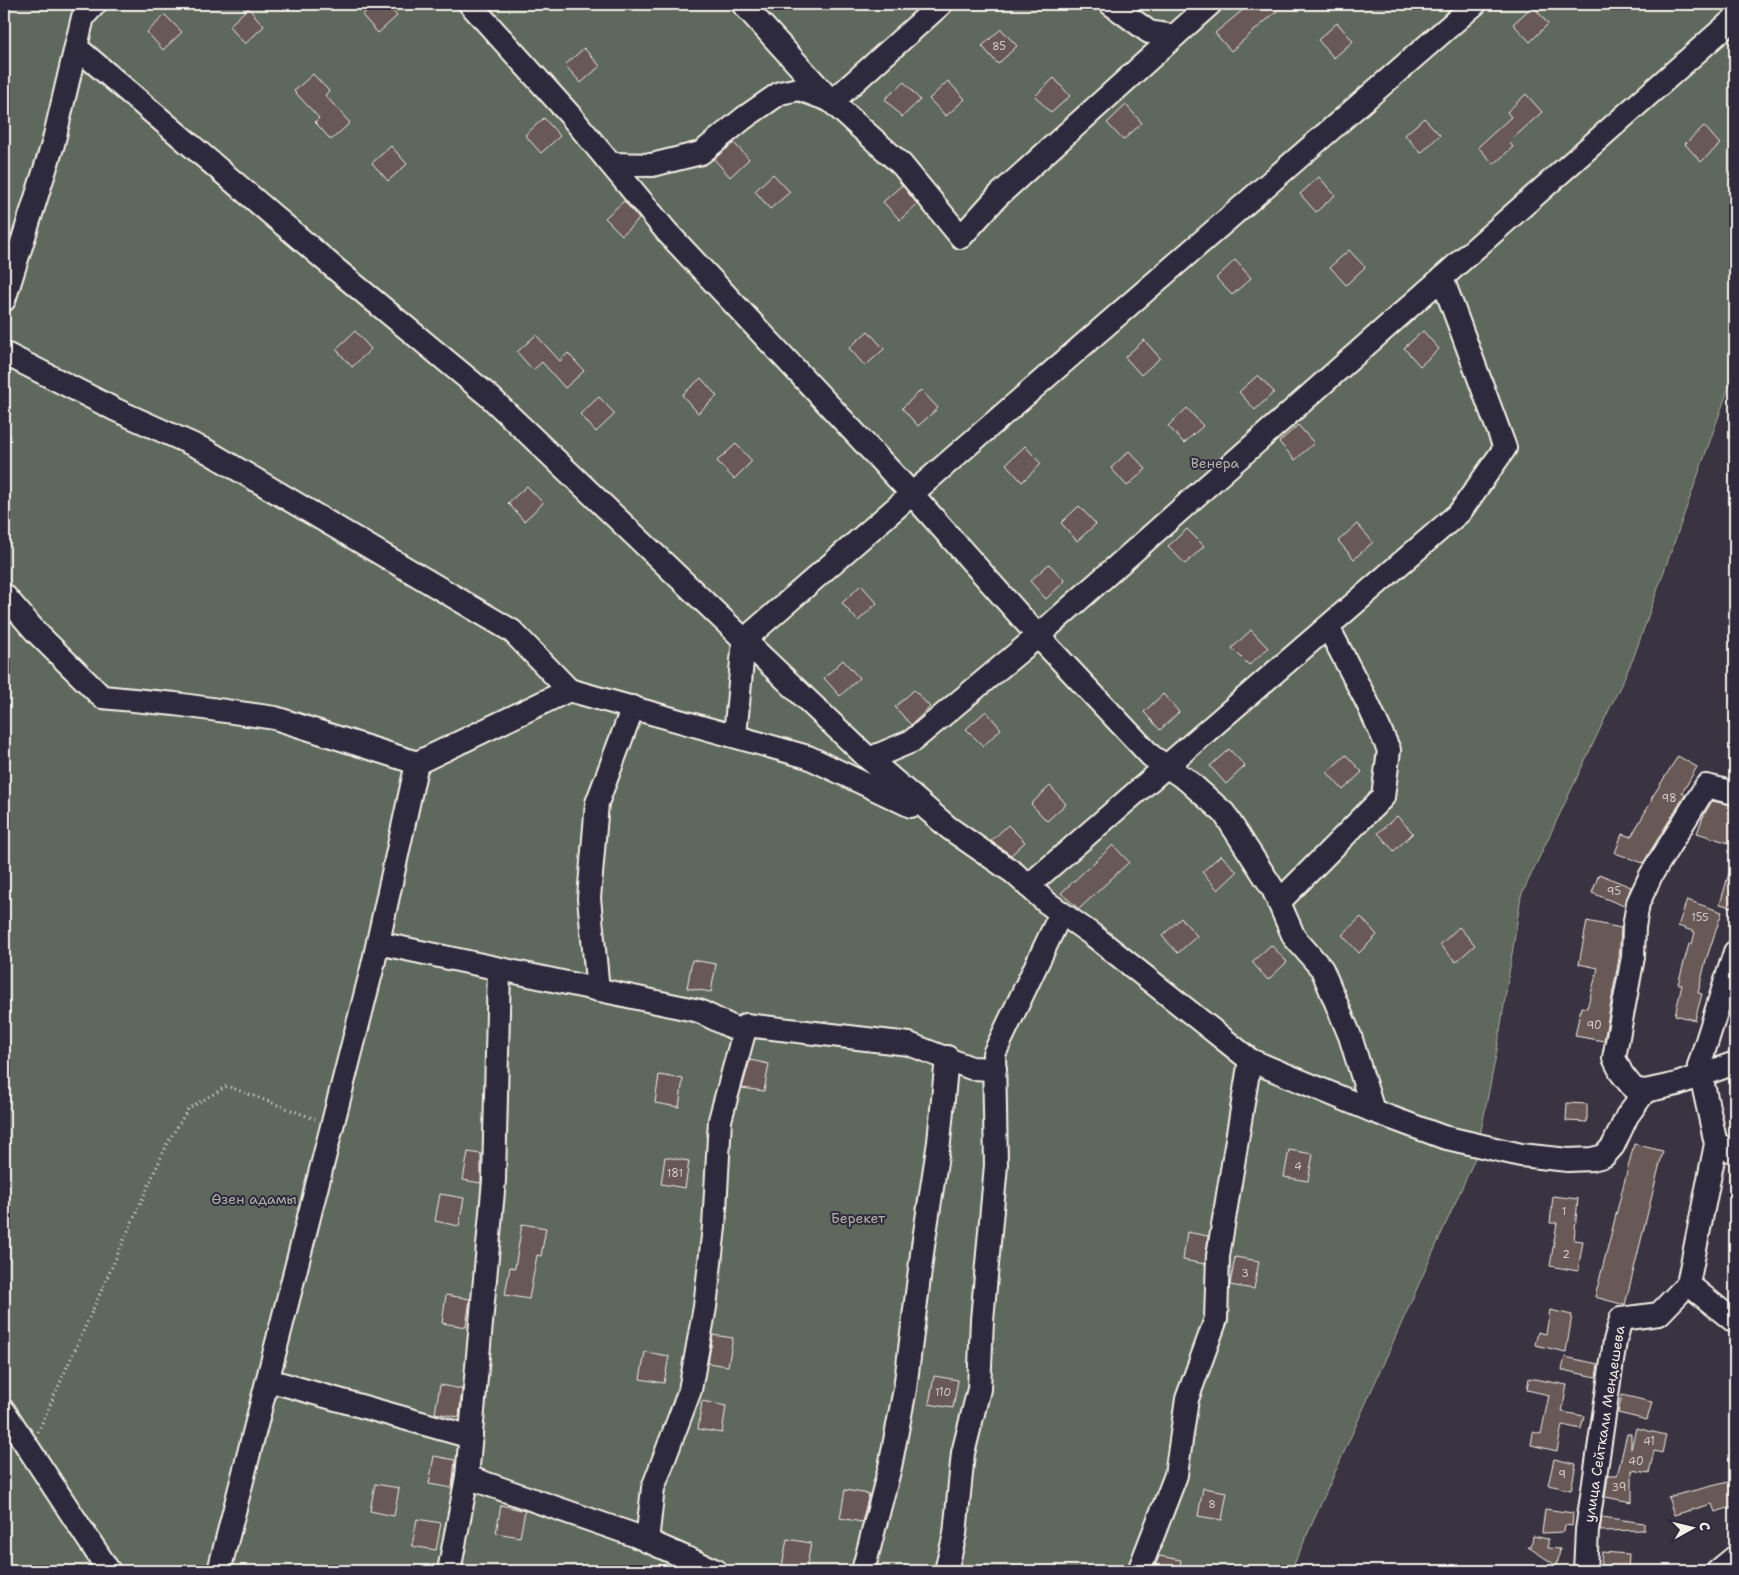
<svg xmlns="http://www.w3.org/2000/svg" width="1739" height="1575" viewBox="0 0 1739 1575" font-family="'Shantell Sans',sans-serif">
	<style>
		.green { fill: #5f675b; stroke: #aaaca2 }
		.building { fill: #685856; stroke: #f4f1e8 }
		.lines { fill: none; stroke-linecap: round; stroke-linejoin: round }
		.minor-casing { stroke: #f4f1e8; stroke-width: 26 }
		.path { stroke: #f4f1e8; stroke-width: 3; stroke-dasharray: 1 4; stroke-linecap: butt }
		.minor { stroke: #2f2a3d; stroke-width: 22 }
		.labels { text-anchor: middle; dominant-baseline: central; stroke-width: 4; stroke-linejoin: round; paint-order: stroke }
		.number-label { font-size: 11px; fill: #d1cbc4 }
		.park-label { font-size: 14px; fill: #b1b3a9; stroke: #2f2a3d }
		.street-label { font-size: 14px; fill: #f4f1e8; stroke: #2f2a3d }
	</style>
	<rect width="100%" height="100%" fill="#3a3342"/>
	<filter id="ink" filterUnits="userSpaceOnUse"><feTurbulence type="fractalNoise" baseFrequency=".02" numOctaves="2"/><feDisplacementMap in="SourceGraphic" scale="10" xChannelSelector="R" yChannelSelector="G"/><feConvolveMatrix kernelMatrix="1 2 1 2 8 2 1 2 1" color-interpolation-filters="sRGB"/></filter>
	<g filter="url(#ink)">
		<polygon class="green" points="4,4 1735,4 1735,370 1633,659 1521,896 1497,1050 1476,1156 1291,1571 4,1571"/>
		<g class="building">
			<polygon points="375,4 386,4 397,16 378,33 362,15"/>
			<polygon points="1250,4 1285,4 1231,51 1215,33"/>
			<polygon points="1533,6 1548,24 1530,42 1513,24"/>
			<polygon points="248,8 264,26 245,44 229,26"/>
			<polygon points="165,15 182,32 163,50 147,32"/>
			<polygon points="1337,23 1353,41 1334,58 1318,40"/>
			<polygon points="1001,29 1017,46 998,64 982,46"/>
			<polygon points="584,48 600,66 581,83 565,65"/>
			<polygon points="313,74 329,91 325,95 350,123 331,140 315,122 319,118 294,91"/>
			<polygon points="1054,78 1070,96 1051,113 1035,96"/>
			<polygon points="948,81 965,99 946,116 929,99"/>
			<polygon points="904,82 920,100 902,117 885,99"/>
			<polygon points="1526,94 1542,112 1509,142 1513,147 1494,164 1478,147 1511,117 1507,112"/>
			<polygon points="1126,105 1142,123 1123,140 1107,123"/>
			<polygon points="544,118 560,136 541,153 525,135"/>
			<polygon points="1424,118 1440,135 1421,153 1405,135"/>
			<polygon points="1704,126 1720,144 1701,162 1685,144"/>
			<polygon points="734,143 749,159 730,177 714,159"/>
			<polygon points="391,146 407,164 388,181 372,163"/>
			<polygon points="773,174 790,192 770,209 755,191"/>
			<polygon points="1319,177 1335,195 1316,212 1300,194"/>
			<polygon points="902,185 917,204 900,220 883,202"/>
			<polygon points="624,201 639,219 622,235 605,218"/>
			<polygon points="1349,250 1365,267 1346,285 1330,267"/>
			<polygon points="1235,260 1251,278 1232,295 1216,278"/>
			<polygon points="355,331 371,349 352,367 336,349"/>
			<polygon points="868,331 884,349 865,366 849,348"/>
			<polygon points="1423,331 1439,349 1420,366 1404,348"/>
			<polygon points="536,335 560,361 568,353 584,371 565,388 542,362 533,370 517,352"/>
			<polygon points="1144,340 1160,358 1141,375 1125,357"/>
			<polygon points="1258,375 1274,392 1255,410 1239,392"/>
			<polygon points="701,378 717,396 698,413 682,395"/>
			<polygon points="921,390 938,408 918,426 902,408"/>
			<polygon points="599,397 615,414 596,432 580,414"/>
			<polygon points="1187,408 1203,426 1184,443 1168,426"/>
			<polygon points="1298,425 1314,443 1295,460 1279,442"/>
			<polygon points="736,444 752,461 734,479 717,461"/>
			<polygon points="1025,446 1041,464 1022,482 1006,464"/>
			<polygon points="1129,451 1146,469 1127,486 1111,468"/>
			<polygon points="527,486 543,503 524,521 508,503"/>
			<polygon points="1079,506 1096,524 1077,541 1061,523"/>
			<polygon points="1357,524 1373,542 1354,559 1338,541"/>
			<polygon points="1187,529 1204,546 1185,564 1168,546"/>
			<polygon points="1049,564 1065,581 1046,599 1030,581"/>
			<polygon points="861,585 877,603 858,621 842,603"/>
			<polygon points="1251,630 1268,648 1249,665 1232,648"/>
			<polygon points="843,660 859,678 840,696 824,678"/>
			<polygon points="914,690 930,707 911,725 895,707"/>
			<polygon points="1163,694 1179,712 1160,730 1144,712"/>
			<polygon points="986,711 1001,729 983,746 966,729"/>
			<polygon points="1229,749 1245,766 1226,784 1210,766"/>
			<polygon points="1346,755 1362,772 1343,790 1327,772"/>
			<polygon points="1678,756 1697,767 1682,793 1685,795 1643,863 1615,853 1622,834 1631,837 1652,800 1651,799"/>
			<polygon points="1050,786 1066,804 1047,821 1031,804"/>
			<polygon points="1712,801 1735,806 1735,845 1697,833 1703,817"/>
			<polygon points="1397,816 1413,833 1394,851 1378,833"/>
			<polygon points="1008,825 1025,842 1011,855 991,841"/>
			<polygon points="1113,845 1129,862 1079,909 1061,893"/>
			<polygon points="1221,855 1237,872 1218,890 1202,872"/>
			<polygon points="1732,863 1735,864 1735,908 1720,904"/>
			<polygon points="1599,874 1631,887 1624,906 1592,893"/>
			<polygon points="1687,900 1722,912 1706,960 1698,993 1702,994 1695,1020 1675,1015 1682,985 1678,984 1689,944 1692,944 1695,932 1678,926"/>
			<polygon points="1361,917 1377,935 1359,953 1342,935"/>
			<polygon points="1181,918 1197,936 1178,953 1162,936"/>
			<polygon points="1587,921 1621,928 1619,958 1604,1041 1575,1036 1581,1007 1587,1008 1598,968 1579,964"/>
			<polygon points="1459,927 1475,945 1456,962 1440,945"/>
			<polygon points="1271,945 1287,962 1268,980 1252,962"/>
			<polygon points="692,960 716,964 711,992 687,988"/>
			<polygon points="750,1060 769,1064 764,1091 742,1088"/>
			<polygon points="659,1075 683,1079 679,1107 655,1103"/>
			<polygon points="1567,1103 1587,1104 1587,1122 1566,1121"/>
			<polygon points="1634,1144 1663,1151 1625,1305 1595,1297"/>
			<polygon points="1289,1150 1313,1154 1308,1181 1284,1177"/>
			<polygon points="468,1152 481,1154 481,1183 463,1180"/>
			<polygon points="665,1157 689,1161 685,1188 661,1184"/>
			<polygon points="440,1194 464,1198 459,1226 435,1221"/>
			<polygon points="1553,1196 1578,1199 1574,1240 1583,1241 1578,1271 1550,1266 1557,1223 1550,1223"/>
			<polygon points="522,1224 546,1228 541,1256 537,1255 529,1299 505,1295 510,1267 515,1268"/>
			<polygon points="1187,1232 1208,1236 1205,1264 1183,1260"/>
			<polygon points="1235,1257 1259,1261 1254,1289 1230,1285"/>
			<polygon points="446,1295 470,1299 466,1327 442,1323"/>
			<polygon points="1550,1310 1572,1315 1566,1352 1535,1345 1538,1332 1546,1334"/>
			<polygon points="713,1335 733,1338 728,1366 708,1363"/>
			<polygon points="645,1352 669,1356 664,1383 640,1379"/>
			<polygon points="1565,1357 1598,1364 1596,1377 1562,1370"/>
			<polygon points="934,1376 958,1380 953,1408 929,1404"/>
			<polygon points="1529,1378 1567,1385 1562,1412 1584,1416 1581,1429 1562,1425 1557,1451 1531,1445 1533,1432 1541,1434 1549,1395 1527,1390"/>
			<polygon points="440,1385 462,1389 459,1417 435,1413"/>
			<polygon points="1622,1395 1652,1402 1647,1420 1618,1413"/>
			<polygon points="702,1401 726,1406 722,1433 698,1429"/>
			<polygon points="1636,1428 1666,1435 1662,1453 1654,1451 1649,1473 1632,1470 1632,1502 1605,1497 1608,1476 1617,1476 1627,1434 1631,1434 1631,1449"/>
			<polygon points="434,1456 455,1460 452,1488 429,1484"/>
			<polygon points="1554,1459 1576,1464 1571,1490 1548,1485"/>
			<polygon points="1728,1482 1735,1506 1715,1512 1712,1504 1674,1515 1668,1497"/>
			<polygon points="375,1484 399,1488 394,1516 370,1511"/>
			<polygon points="1203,1488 1227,1492 1222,1520 1198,1516"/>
			<polygon points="845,1490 869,1494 862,1522 840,1518"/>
			<polygon points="501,1505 525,1511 520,1537 496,1533"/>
			<polygon points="1545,1509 1573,1513 1572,1526 1565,1525 1564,1532 1542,1533"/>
			<polygon points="1602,1517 1644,1523 1644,1530 1600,1531"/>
			<polygon points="417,1519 441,1523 436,1550 412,1546"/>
			<polygon points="1533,1536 1548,1539 1548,1548 1560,1549 1557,1566 1528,1547 1531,1547"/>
			<polygon points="787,1539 811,1543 806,1571 782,1567"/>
			<polygon points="1602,1552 1629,1554 1628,1571 1600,1571"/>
			<polygon points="1159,1556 1181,1560 1179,1571 1154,1571"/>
		</g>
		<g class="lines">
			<g class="minor-casing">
				<g id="minor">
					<polyline points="470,4 570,115 667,232 912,494 1038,636 1151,756 1187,780 1224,813 1273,889 1294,937 1322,969 1350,1036 1373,1111"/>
					<polyline points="743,4 832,102 902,165 961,237 998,196 1210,4"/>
					<polyline points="1111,4 1149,32 1174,36"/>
					<polyline points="76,47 338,271 490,397 869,759 949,828 1014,873 1046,902 1094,936 1250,1060 1373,1111 1443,1137 1521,1155 1568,1160 1592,1159 1604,1156 1613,1146 1627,1116 1645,1091"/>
					<polyline points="832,102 941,4"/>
					<polyline points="611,164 652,165 701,153 744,118 780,93 799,89 826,99"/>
					<polyline points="4,300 53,144 83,17 95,4"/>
					<polyline points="4,353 116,410 205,450 512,631 569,690"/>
					<polyline points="4,595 36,632 102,697 175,704 275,718 417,763 569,690 808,757 911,806"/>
					<polyline points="735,736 744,640 1475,4"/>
					<polyline points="869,759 912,741 1038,636 1735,18"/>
					<polyline points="1735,793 1706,786 1651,875 1638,903 1634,927 1633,957 1614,1058 1622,1074 1634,1089 1645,1091 1677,1084 1735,1063"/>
					<polyline points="1028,886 1460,512 1505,448 1442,278"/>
					<polyline points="1279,902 1383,797 1389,750 1367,702 1328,627"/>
					<polyline points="378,943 699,1011 744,1033"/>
					<polyline points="598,990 589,898 597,803 633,707"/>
					<polyline points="1716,1144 1735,1152"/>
					<polyline points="1688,1284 1735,1322"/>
					<polyline points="268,1380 471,1437"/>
					<polyline points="4,1411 109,1571"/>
					<polyline points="467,1477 634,1535 716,1571"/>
					<polyline points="647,1541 653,1488 690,1390 705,1307 714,1227 720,1120 746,1025 909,1044 971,1068 995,1069"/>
					<polyline points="219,1571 373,965 417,763"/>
					<polyline points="449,1571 467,1477 494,1180 499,969"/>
					<polyline points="863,1571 890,1467 905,1389 923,1246 939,1142 947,1057"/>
					<polyline points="946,1571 955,1534 963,1453 979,1389 982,1320 996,1165 994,1054 1061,913"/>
					<polyline points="1139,1571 1176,1475 1187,1399 1216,1319 1218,1256 1250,1060"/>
					<polyline points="1585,1571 1587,1530 1615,1341 1621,1319 1659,1314 1688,1284 1716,1144 1699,1066 1735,952"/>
					<polyline points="1718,1571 1735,1557"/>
				</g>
			</g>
			<polyline class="path" points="38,1432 168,1142 188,1109 227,1086 315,1119"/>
			<use href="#minor" class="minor"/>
		</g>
	</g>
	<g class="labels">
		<g class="number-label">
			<text x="999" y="46">85</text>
			<text x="1669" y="798">98</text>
			<text x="1614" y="891">95</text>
			<text x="1700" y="917">155</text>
			<text x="1594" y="1025">90</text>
			<text x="1298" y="1166">4</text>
			<text x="675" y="1173">181</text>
			<text x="1564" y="1211">1</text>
			<text x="1566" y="1254">2</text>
			<text x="1245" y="1273">3</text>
			<text x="943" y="1392">110</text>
			<text x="1649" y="1441">41</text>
			<text x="1636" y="1461">40</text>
			<text x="1562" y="1474">9</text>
			<text x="1619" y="1487">39</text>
			<text x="1212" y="1504">8</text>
		</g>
		<g class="park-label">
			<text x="1215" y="463">Венера</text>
			<text x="254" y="1199">Өзен адамы</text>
			<text x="858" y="1218">Берекет</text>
		</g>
		<g class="street-label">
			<text transform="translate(1604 1424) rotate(-81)">улица Сейткали Мендешева</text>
		</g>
	</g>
	<rect width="1739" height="1575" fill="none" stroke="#2f2a3d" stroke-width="20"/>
	<rect x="10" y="10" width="1719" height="1555" fill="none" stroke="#f4f1e8" stroke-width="2" filter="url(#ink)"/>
	<g transform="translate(1692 1528) rotate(82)" stroke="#2f2a3d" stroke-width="4" paint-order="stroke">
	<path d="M0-4L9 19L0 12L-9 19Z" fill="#f4f1e8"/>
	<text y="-8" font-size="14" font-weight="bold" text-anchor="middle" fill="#f4f1e8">С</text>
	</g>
</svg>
